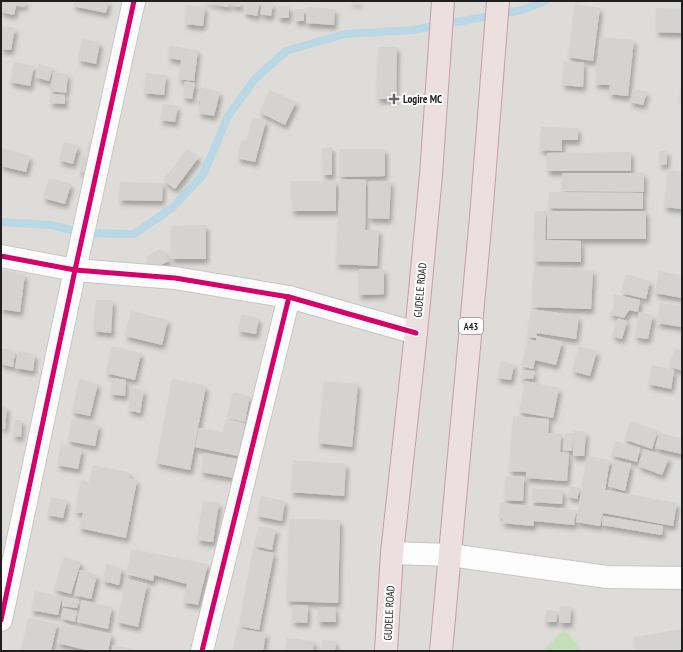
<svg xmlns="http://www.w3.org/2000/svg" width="683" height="652" viewBox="0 0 683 652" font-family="'PT Sans Narrow',sans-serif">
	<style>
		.residential { fill: #dddcd9 }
		.forest { fill: #c5dfbb }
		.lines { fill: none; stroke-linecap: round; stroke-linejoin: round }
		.stream { stroke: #b9d7e4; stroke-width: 8 }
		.building { fill: #d5d3cf; filter: url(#shadow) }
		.street-casing { stroke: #c6c6c4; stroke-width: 24 }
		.highway-casing { stroke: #c69da5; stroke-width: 24 }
		.street { stroke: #fcfcfc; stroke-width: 22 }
		.highway { stroke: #ebdfe0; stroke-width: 22 }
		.cycleway-casing { stroke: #fff; stroke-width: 8 }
		.cycleway { stroke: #d6006c; stroke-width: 5 }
		.poi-dot { fill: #676765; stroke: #fff; stroke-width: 1.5 }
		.labels { text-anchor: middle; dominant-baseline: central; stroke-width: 4; stroke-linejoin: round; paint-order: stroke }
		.shield { fill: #fff; stroke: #626262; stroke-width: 1 }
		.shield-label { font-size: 10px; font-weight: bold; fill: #1f1f1f }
		.poi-label { font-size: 11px; font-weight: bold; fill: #1f1f1f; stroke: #fff; text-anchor: start }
		.street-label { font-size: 11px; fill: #1f1f1f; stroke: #fff }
	</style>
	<defs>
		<filter id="shadow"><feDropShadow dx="2.5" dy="4.5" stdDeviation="2" flood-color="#0004"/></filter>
	</defs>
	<rect width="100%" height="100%" fill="#eeede8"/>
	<rect class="residential" x="1" y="1" width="681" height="650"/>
	<polygon class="forest" points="564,630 581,648 577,651 543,651"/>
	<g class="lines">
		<polyline class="stream" points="1,222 51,225 83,233 134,234 172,208 203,175 228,116 255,79 286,51 345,34 413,30 522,10 545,1"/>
	</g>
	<g class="building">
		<polygon points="1,1 26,1 24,7 16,5 14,15 1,12"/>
		<polygon points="74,1 109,1 106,13 73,6"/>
		<polygon points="200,1 229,1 228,7"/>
		<polygon points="231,1 241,1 240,7 230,5"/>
		<polygon points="246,1 260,1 257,16 244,13"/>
		<polygon points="263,1 273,3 271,16 260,14"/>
		<polygon points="345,1 359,1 359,4"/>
		<polygon points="575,4 600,8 593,61 568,57"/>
		<polygon points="186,5 205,7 203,26 185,24"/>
		<rect x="278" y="6" width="11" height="12"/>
		<polygon points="307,7 335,9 334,25 306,23"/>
		<polygon points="656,8 682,9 682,33 656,32"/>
		<rect x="295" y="9" width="9" height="12"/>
		<polygon points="1,26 15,28 11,50 1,49"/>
		<polygon points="600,37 634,40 628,96 609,94 610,85 595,84"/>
		<polygon points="82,39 100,42 96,64 78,60"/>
		<polygon points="169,46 198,50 194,81 179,79 181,60 168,58"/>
		<polygon points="378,47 397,47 396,99 377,99"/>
		<polygon points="564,61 584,63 583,87 562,85"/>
		<polygon points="14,62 34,66 30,86 10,82"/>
		<polygon points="39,64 53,68 49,81 35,77"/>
		<polygon points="53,72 68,74 66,93 50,91"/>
		<polygon points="146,73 166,75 164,95 144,93"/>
		<polygon points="185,81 195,83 192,99 183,97"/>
		<polygon points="681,85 682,85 682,99 679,99"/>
		<polygon points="200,87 220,92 214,116 198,113 201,101 197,100"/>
		<polygon points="633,89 647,92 643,105 630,102"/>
		<polygon points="270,90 296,102 285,125 259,112"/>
		<polygon points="51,94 65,95 65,104 50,103"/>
		<polygon points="163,104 178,106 175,122 160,120"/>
		<polygon points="253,117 266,121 255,162 237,158 242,140 246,141"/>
		<polygon points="541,127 578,128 578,140 562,140 562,151 540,150"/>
		<polygon points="89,141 95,144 92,153 86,152"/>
		<polygon points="64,142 78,146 73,164 59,160"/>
		<polygon points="332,147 332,175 323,175 322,148"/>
		<polygon points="2,148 30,156 26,172 1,166"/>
		<polygon points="187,149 199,157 175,189 163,180"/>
		<polygon points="340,149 385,149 385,176 340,177"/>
		<polygon points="659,151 667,151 667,164 660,165"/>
		<polygon points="631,152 631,171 547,171 547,153"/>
		<polygon points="83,156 90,158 86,173 79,171"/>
		<polygon points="668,170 682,171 682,209 664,207"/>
		<polygon points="562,173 644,173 644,192 562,191"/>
		<polygon points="49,178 71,184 65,204 43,198"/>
		<polygon points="340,179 366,180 365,230 379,230 377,266 336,264"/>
		<polygon points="291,181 336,181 336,211 292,211"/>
		<polygon points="369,181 391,181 389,219 368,218"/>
		<polygon points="120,182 163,183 162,201 119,200"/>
		<polygon points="549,192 643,193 643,209 549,208"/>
		<polygon points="535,211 546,211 545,240 581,241 581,262 534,261"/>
		<rect x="547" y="211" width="99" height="28"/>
		<polygon points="206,225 206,259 171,259 171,226"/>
		<polygon points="162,248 169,261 153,269 146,257"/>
		<polygon points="534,267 593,270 591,309 532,307"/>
		<polygon points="359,269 384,269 384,294 359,295"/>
		<polygon points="1,270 25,274 20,312 1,309"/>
		<polygon points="659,271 682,275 682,298 655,293"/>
		<polygon points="626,274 650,281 646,299 621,293"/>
		<polygon points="613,294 640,300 638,312 629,310 624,318 609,314 615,305"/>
		<polygon points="96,300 113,300 111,333 94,331"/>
		<polygon points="660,303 682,306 682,327 657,323"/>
		<polygon points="531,309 579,316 576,339 537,333 537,336 562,342 556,365 535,360 533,369 521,366 528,339 536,341 536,338 527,337"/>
		<polygon points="131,311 168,320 162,345 125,336"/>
		<polygon points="639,312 653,315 648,339 635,337"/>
		<polygon points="241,314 259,318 256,334 238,331"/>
		<polygon points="618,318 627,321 622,339 612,336"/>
		<polygon points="112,346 141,353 135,380 106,373"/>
		<polygon points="579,346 597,351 590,376 572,371"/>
		<polygon points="1,348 15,351 13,367 1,364"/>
		<polygon points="675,348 682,351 682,371 669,366"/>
		<polygon points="18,351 35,354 33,371 15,368"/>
		<polygon points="501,361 514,364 511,380 497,378"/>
		<polygon points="652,365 674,370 671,389 648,384"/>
		<polygon points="522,370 535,371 533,379 521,378"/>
		<polygon points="112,378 126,380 125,396 110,394"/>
		<polygon points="79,379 98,384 90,416 72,412"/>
		<polygon points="172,379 206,386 190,470 156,463"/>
		<polygon points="324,381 358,384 352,447 318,443"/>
		<polygon points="525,381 559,388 553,418 519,412"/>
		<polygon points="131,388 144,390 140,413 128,410"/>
		<polygon points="233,392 250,396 245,422 227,418"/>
		<polygon points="1,406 7,407 5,429 1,428"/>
		<polygon points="513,416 549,419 548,433 561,434 560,452 569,453 567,481 526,478 526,472 509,471"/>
		<polygon points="72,419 99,425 95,446 68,441"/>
		<polygon points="226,419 245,423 238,456 195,447 199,428 223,432"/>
		<polygon points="15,420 22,420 21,437 13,436"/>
		<polygon points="631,421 658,431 652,449 624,439"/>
		<polygon points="574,431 586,432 584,456 573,456"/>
		<polygon points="565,433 574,433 572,451 563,450"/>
		<polygon points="659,433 682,438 682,454 655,448"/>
		<polygon points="615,441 640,448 637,462 611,455"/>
		<polygon points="61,444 82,449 78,469 57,465"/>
		<polygon points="644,449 669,458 662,475 638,466"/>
		<polygon points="204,453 237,459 234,478 201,472"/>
		<polygon points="587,456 610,460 605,490 677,503 673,526 603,513 600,526 576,522"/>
		<polygon points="293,460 346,464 344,496 291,492"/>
		<polygon points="614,460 631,464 625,491 608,486"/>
		<polygon points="93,465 131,473 129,478 137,480 126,538 79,528 83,513 75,512 81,480 89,482"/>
		<polygon points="506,476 524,477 523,501 504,500"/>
		<polygon points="570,486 580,488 577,499 567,496"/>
		<polygon points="532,488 563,490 562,504 532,502"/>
		<polygon points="261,496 285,501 282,521 257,516"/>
		<polygon points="51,497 67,500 63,518 47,515"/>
		<polygon points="203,501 219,503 213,542 197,540"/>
		<polygon points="500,503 576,510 574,525 534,521 533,526 502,523 503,518 499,517"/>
		<polygon points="603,516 663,526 662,535 602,525"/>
		<polygon points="289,519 340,520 338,603 287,601"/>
		<polygon points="259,526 276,529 272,550 254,546"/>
		<polygon points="132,549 208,564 198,605 183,602 187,584 154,575 153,581 126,574"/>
		<polygon points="253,549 274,553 259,630 239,626"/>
		<polygon points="64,557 81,562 71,594 54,589"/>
		<polygon points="106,564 122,568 119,585 103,581"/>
		<polygon points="80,570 97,575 91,599 74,595"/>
		<polygon points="126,579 147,584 138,627 117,622"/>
		<polygon points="35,591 62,596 58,615 31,610"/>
		<polygon points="63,597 79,600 77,608 62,606"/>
		<polygon points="82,600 112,607 108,629 77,622"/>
		<polygon points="293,605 308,606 307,623 292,622"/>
		<polygon points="560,606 571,607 570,623 559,623"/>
		<polygon points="335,607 336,622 318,622 318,608"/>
		<polygon points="63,608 77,611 75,622 61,618"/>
		<polygon points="546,610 557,611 556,622 545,622"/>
		<polygon points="28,618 57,624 51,651 21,651"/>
		<polygon points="62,623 112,634 108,651 86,651 86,650 57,643"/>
		<polygon points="237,628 266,633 263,651 233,651"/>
		<polygon points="682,629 682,651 635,651 633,637"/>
		<polygon points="287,638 314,641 313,651 286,651"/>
		<polygon points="322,640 336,641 335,651 321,651"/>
		<polygon points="113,645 131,649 131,651 112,651"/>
	</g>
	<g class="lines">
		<g class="street-casing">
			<g id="street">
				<polyline points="1,256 75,270 175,278 289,297 416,333"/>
				<polyline points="392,553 450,555 607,577 682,578"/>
				<polyline points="1,620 75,270 134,1"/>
				<polyline points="202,651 289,297"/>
			</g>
		</g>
		<g class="highway-casing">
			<g id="highway">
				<polyline points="386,651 392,553 416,333 431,175 443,1"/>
				<polyline points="441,651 481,217 498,1"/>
			</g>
		</g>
		<use href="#street" class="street"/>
		<use href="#highway" class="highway"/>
		<g class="cycleway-casing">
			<g id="cycleway">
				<polyline points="1,256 75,270 175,278 289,297 416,333"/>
				<polyline points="1,620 75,270 134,1"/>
				<polyline points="202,651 289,297"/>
			</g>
		</g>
		<use href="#cycleway" class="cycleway"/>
	</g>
	<path class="poi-dot" d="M392 93h4v4h4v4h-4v4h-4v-4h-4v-4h4z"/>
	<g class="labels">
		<rect class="shield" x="459" y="318" width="24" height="16" rx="3"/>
		<g class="shield-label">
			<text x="471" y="326">A43</text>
		</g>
		<g class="poi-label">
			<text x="403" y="99">Logire MC</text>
		</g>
		<g class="street-label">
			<text transform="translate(420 290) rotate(-85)">GUDELE ROAD</text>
			<text transform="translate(389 613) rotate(-87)">GUDELE ROAD</text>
		</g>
	</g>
	<rect width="683" height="652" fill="none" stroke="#1f1f1f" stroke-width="4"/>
</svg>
